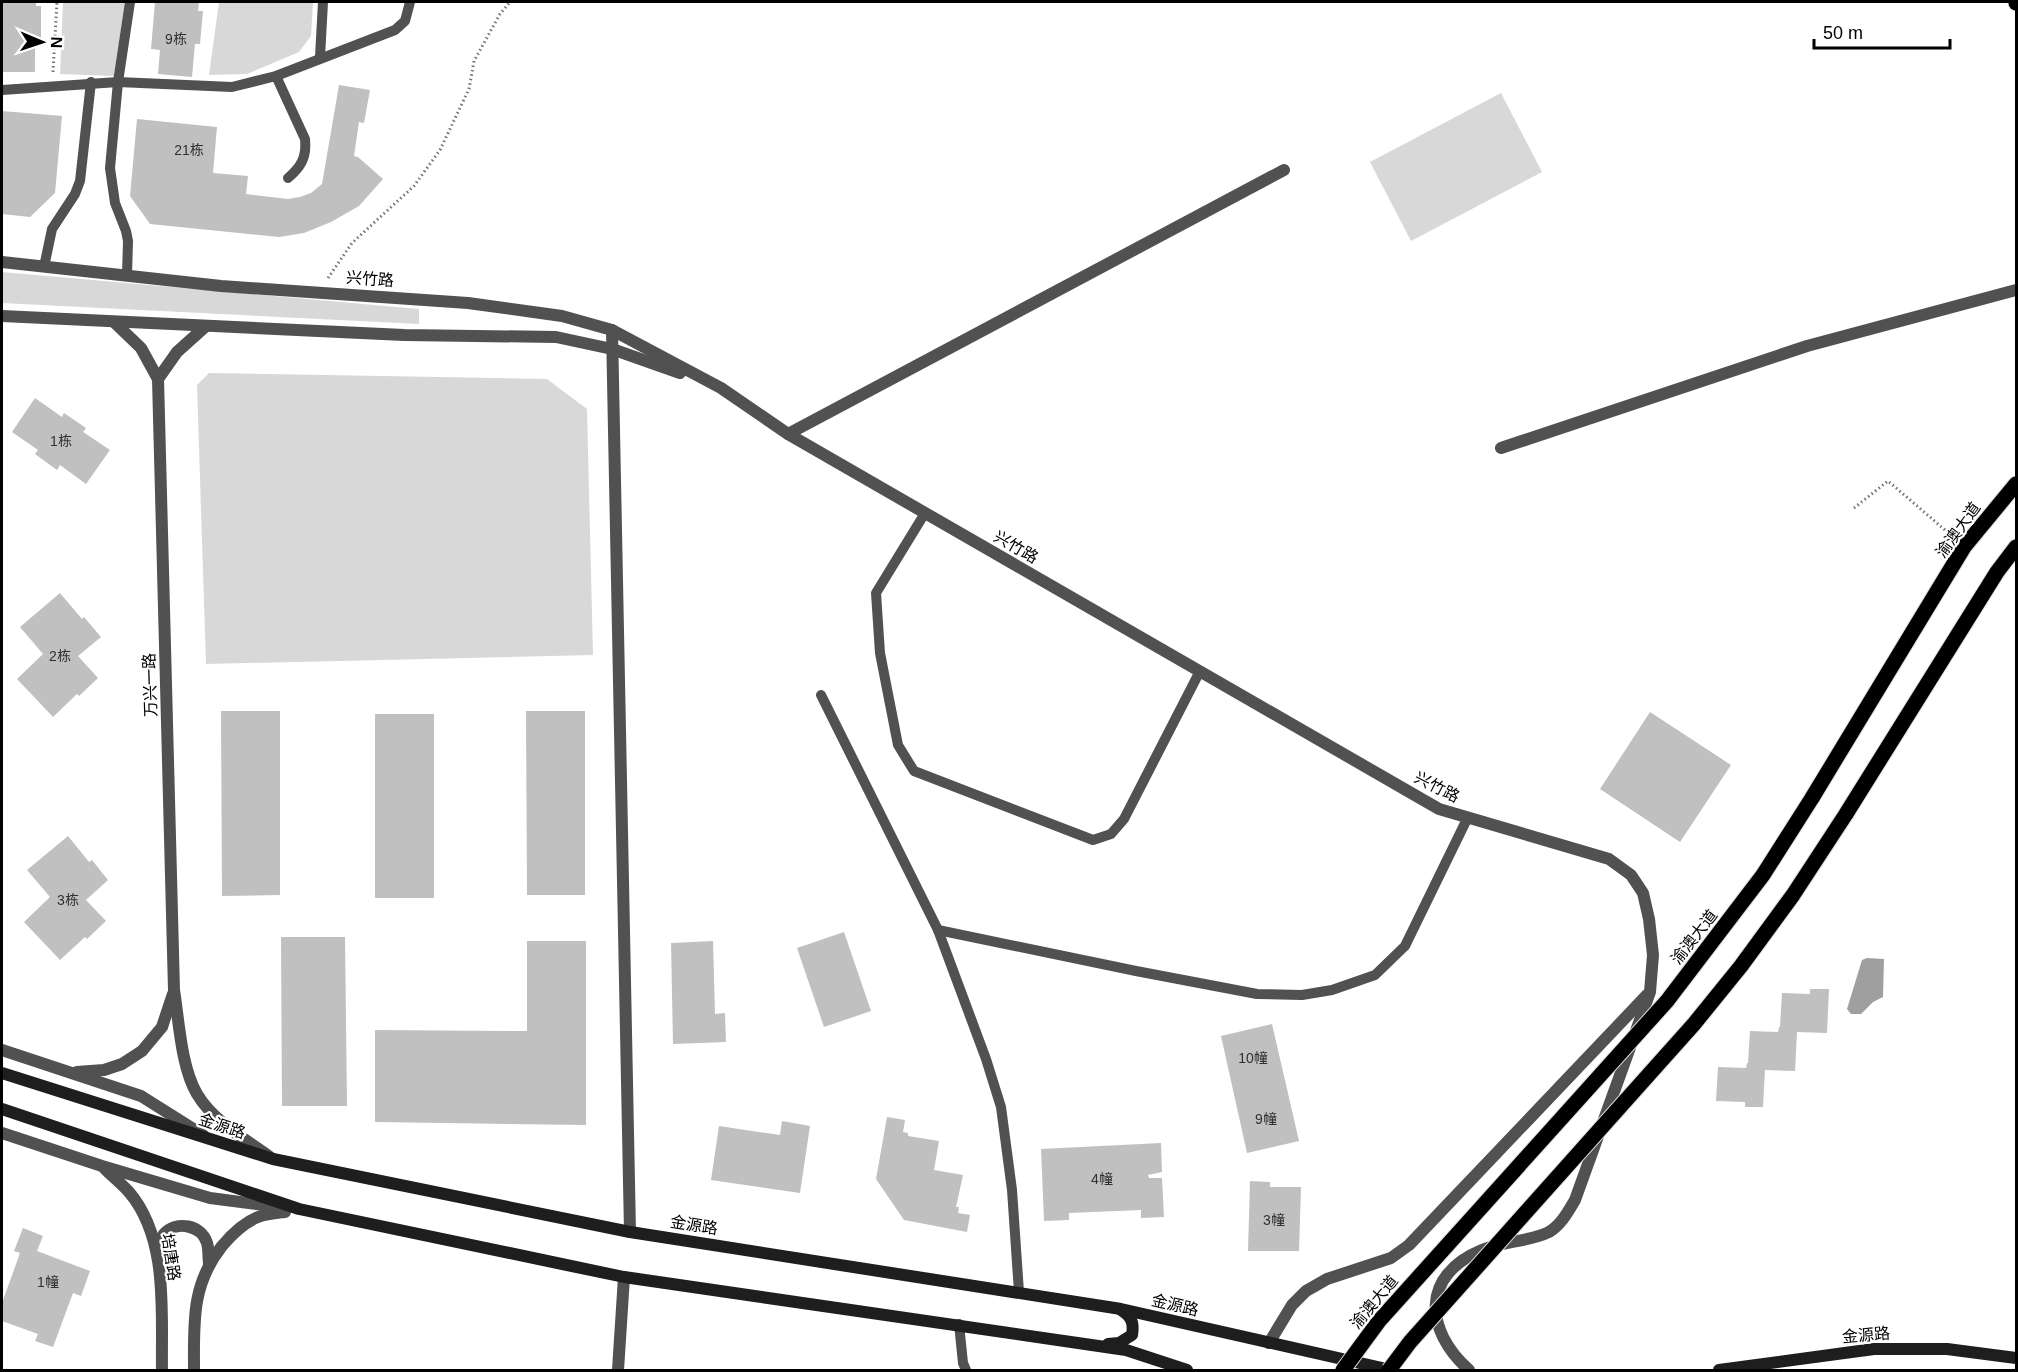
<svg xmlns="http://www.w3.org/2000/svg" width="2018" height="1372" viewBox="0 0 2018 1372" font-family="Arial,'Noto Sans SC',sans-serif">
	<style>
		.green { fill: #d8d8d8 }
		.water { fill: #9f9f9f }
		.building { fill: #c0c0c0 }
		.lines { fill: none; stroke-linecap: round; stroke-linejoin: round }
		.primary-casing { stroke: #dbdbdb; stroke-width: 17 }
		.path { stroke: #737373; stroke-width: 3; stroke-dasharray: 1.5 3; stroke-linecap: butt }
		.service { stroke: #515151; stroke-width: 10 }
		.minor { stroke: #515151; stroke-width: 12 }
		.tertiary { stroke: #515151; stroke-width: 12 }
		.secondary { stroke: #1e1e1e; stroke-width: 12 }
		.primary { stroke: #000; stroke-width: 15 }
		.primary-bridge-casing { stroke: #dbdbdb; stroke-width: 17; stroke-linecap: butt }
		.primary-bridge { stroke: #000; stroke-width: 15 }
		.labels { text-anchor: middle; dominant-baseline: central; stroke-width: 4.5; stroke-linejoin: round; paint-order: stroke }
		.number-label { font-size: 14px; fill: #303030 }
		.street-label { font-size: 16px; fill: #000; stroke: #fff }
	</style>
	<rect width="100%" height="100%" fill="#fff"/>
	<g class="green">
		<polygon points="63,2 125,2 114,76 60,74"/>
		<polygon points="219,2 313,2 311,36 299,52 247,74 209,75"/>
		<polygon points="1501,93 1542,172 1411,241 1370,162"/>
		<polygon points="2,272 419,309 419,324 2,303"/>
		<polygon points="209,373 547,379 587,409 593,655 206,664 197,385"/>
	</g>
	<polygon class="water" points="1867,958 1884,959 1883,997 1873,1002 1861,1014 1851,1014 1847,1009 1862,960"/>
	<g class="building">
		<polygon points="2,2 36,2 36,6 41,6 41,40 35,40 35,72 2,72"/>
		<polygon points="155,2 199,2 198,11 203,11 200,44 195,44 192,77 158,74 160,50 151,49"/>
		<polygon points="339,85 370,90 364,123 359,122 354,156 358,157 383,179 359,206 331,222 304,233 279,237 150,224 130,196 137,119 217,127 213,173 248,176 246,194 288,199 300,197 311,193 322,184"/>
		<polygon points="2,111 62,116 55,193 30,217 2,214"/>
		<polygon points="35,398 62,417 64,413 86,428 83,432 110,450 86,484 60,465 57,470 35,454 38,450 12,432"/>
		<polygon points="60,593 82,619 84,617 101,637 78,656 98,678 79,696 77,694 53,717 17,679 43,654 20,627"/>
		<polygon points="221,711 280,711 280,895 222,896"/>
		<polygon points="526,711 585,711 585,895 527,895"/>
		<polygon points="1650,712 1731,765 1680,842 1600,789"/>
		<rect x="375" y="714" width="59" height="184"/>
		<polygon points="68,836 89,862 92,860 108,880 86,900 106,921 87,939 85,937 60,960 24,922 50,897 27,870"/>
		<polygon points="844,932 871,1011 824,1027 797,948"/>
		<polygon points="281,937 345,937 347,1106 282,1106"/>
		<polygon points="527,941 586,941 586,1125 375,1122 375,1030 527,1031"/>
		<polygon points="713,941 715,1014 725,1013 726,1042 673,1044 671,943"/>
		<polygon points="1810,989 1829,989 1827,1033 1797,1032 1795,1071 1765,1070 1763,1107 1745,1107 1745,1102 1716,1101 1718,1067 1746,1068 1747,1063 1748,1063 1750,1031 1778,1032 1779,1027 1780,1027 1782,993 1810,994"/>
		<polygon points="1272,1024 1299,1141 1247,1153 1221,1036"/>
		<polygon points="887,1117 905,1120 903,1132 908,1133 908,1136 939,1141 934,1170 963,1175 956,1207 959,1207 958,1213 970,1215 967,1232 904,1220 876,1179"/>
		<polygon points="782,1121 810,1126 800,1193 711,1180 719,1126 780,1135"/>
		<polygon points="1161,1143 1162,1172 1148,1175 1149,1178 1162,1178 1164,1217 1141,1218 1141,1210 1069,1213 1069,1220 1044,1221 1041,1149"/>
		<polygon points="1250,1181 1270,1182 1270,1187 1301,1187 1299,1251 1248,1251"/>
		<polygon points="23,1228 43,1236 37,1251 90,1271 81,1296 73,1293 53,1347 35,1341 38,1334 2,1321 2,1303 20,1253 14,1251"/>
	</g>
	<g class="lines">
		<g class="primary-casing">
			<g id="primary">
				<polyline points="2016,2 2016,3"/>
				<polyline points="1812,798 1964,547 2016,484"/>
				<polyline points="1846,814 1997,572 2016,547"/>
			</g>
		</g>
		<g class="path">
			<polyline points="53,72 57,2"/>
			<polyline points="328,278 352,243 414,186 440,150 469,89 474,61 500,14 510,2"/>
			<polyline points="1854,508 1888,481 1952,536"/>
		</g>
		<g class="service">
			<polyline points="320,57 323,2"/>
			<path d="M276,76L305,139C307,157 301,167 288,178"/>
			<polyline points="2,90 118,82 232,87 276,76 395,30 405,21 410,2"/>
			<polyline points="44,267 52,229 75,194 80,181 91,82"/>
			<polyline points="127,275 128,241 126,231 115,203 110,168 118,82 130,2"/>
			<polyline points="925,513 876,593 880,653 898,745 914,771 1093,840 1111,834 1124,819 1200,671"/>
			<polyline points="821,695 938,930 986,1059 1001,1107 1012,1190 1019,1292"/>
			<polyline points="938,930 1136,971 1257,994 1302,995 1332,990 1375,975 1405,946 1467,819"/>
			<polyline points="959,1324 963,1363 966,1370"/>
		</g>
		<g class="minor">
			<polyline points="612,330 630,1232"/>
			<polyline points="788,434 1284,170"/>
			<polyline points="1501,448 1807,346 2016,290"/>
			<polyline points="618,1370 624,1277"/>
		</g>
		<g class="tertiary">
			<path d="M2,262L221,286L468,303L562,316L612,330L721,388L788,434L1439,809L1609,859L1631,875L1643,893L1649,919L1653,955L1650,992L1575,1200C1568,1212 1561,1225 1549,1232C1529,1242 1503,1241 1482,1250C1421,1275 1424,1330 1469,1370"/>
			<polyline points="2,316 404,335 556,337 612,349 680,373"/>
			<polyline points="114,322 141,348 158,379 177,352 206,326"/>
			<path d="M158,379L174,990C179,1021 181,1067 197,1094C213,1121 245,1139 270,1157"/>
			<polyline points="2,1050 141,1096 203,1135"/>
			<polyline points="77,1072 104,1070 122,1064 142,1051 162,1027 173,994"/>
			<polyline points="2,1133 102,1166 210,1198 286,1208"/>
			<path d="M105,1169C113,1177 122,1184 129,1192C169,1239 161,1313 162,1370"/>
			<path d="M157,1252C159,1246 160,1238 164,1234C176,1220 202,1225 207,1243C209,1249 208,1257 209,1263"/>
			<polyline points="1269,1343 1292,1305 1306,1291 1327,1279 1391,1258 1409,1245 1647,995"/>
			<path d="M194,1370C194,1323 191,1285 222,1246C232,1234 243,1223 258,1217C266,1214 277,1213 285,1212"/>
		</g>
		<g class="secondary">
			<polyline points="2,1073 273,1159 630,1232 1121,1309 1391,1370"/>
			<polyline points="2,1109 299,1209 624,1277 1126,1350 1187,1370"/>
			<path d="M1108,1344L1119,1343L1132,1335C1134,1323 1132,1317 1121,1310"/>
			<polyline points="1719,1370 1874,1349 1947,1349 2016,1358"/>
		</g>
		<use href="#primary" class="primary"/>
		<g class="primary-bridge-casing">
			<g id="primary-bridge">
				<polyline points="1343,1370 1379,1321 1667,1001 1763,875 1812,798"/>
				<polyline points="1389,1370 1410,1342 1694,1024 1741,966 1793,895 1846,814"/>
			</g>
		</g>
		<use href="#primary-bridge" class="primary-bridge"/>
	</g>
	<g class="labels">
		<g class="number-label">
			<text x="176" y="39">9栋</text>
			<text x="189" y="150">21栋</text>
			<text x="61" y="441">1栋</text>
			<text x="60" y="656">2栋</text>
			<text x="68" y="900">3栋</text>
			<text x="1253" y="1058">10幢</text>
			<text x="1266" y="1119">9幢</text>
			<text x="1102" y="1179">4幢</text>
			<text x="1274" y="1220">3幢</text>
			<text x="48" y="1282">1幢</text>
		</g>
		<g class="street-label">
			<text transform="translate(370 279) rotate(4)">兴竹路</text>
			<text transform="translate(1958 530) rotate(-54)">渝澳大道</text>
			<text transform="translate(1016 547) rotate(30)">兴竹路</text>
			<text transform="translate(150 685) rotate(-92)">万兴一路</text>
			<text transform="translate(1437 787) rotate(27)">兴竹路</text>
			<text transform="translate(1694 937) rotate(-52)">渝澳大道</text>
			<text transform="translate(222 1126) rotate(18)">金源路</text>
			<text transform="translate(694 1225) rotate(9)">金源路</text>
			<text transform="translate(171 1257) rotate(81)">培唐路</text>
			<text transform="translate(1374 1302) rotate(-50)">渝澳大道</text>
			<text transform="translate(1175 1305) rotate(13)">金源路</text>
			<text transform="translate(1866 1335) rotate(-5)">金源路</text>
		</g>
	</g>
	<rect width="2018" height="1372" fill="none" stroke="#000000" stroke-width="6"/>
	<g transform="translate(42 42) rotate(92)" stroke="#ffffff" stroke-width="4.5" paint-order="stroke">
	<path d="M0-4.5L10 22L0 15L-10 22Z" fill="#000000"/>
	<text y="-9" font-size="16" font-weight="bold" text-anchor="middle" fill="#000000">N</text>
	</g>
	<path d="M1814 39v9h136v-9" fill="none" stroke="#000000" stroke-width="3"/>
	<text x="1823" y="39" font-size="18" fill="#000000" stroke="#ffffff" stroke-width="4.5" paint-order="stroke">50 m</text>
</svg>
